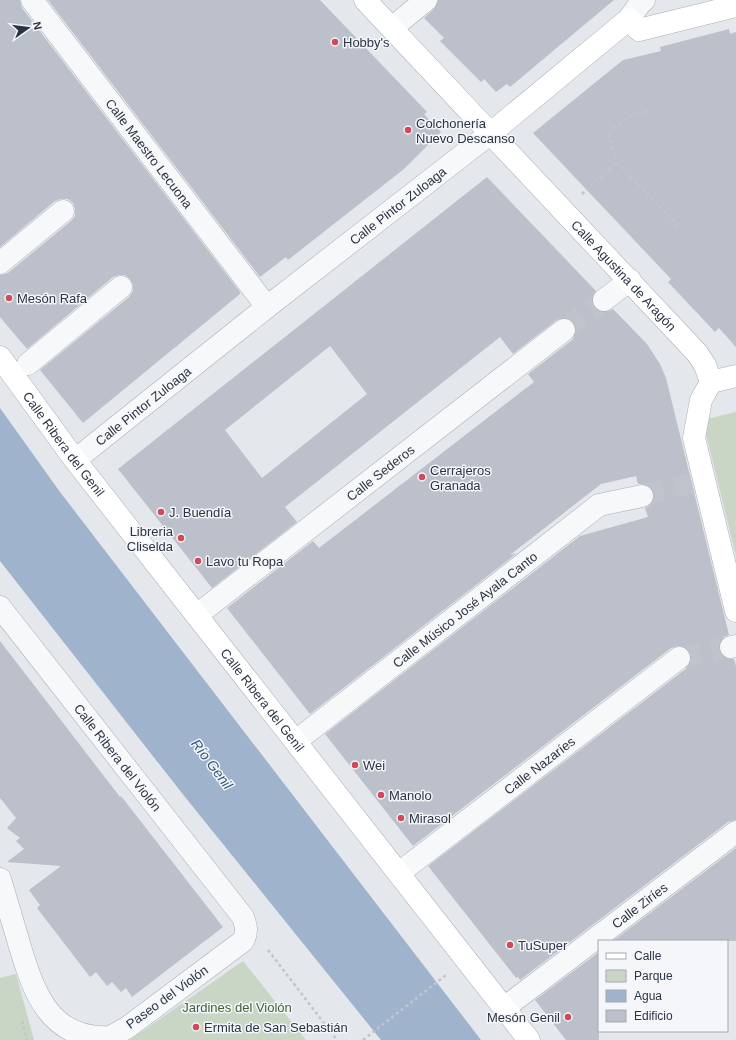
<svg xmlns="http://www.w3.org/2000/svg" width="736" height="1040" viewBox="0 0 736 1040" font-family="Arial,sans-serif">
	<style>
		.green { fill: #c9d6c5 }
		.water { fill: #9fb4cc }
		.building { fill: #bbc0ca; fill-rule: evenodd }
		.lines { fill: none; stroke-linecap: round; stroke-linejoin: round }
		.street-tunnel { stroke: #bfc3cb; stroke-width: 22; stroke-dasharray: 22 11; stroke-linecap: butt }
		.street-casing { stroke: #a9aeb7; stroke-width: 23 }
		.secondary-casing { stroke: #a9aeb7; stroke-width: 23 }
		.path { stroke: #c2c5cb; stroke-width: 2.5; stroke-dasharray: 3 3; stroke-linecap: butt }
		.street { stroke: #f7f8fa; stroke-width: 22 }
		.secondary { stroke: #fff; stroke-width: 22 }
		.poi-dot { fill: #d1495b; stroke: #f4f6f9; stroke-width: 1.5 }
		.labels { text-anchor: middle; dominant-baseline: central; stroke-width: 3; stroke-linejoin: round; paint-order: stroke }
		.poi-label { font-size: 13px; fill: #2b3445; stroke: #f4f6f9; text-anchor: start }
		.street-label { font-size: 13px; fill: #2b3445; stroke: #f4f6f9 }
		.park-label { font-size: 13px; fill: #3f6138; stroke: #f4f6f9 }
		.water-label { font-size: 14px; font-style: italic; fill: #34527a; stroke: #f4f6f9 }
	</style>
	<rect width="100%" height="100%" fill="#e4e7ec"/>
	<g class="green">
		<polygon points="736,412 736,556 705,430 707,419"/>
		<polygon points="243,961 306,1040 130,1040"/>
		<polygon points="16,974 34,1040 0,1040 0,978"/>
	</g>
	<polygon class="water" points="0,408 60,492 481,1040 381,1040 185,797 0,561"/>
	<g class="building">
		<polygon points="0,0 20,0 22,8 240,292 240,294 83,423 40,370 129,297 133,291 133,285 130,279 125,275 119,275 113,277 27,349 0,317 0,275 8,273 71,221 75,216 75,209 73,203 68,199 61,199 55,201 0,247"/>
		<polygon points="48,0 320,0 427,112 424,114 441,132 404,169 288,260 286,257 260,277"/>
		<polygon points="438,0 614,0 510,87 507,84 496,92 484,79 481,82 440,41 444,38 424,18 434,9"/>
		<polygon points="729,29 730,34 736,32 736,347 719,328 715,332 668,282 671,279 533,133 623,60 661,51 660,47"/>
		<path d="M487,177L596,291L592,296V301L594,308L600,312H605L613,309L647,344L660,364L666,378L729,635L723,637L719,643V650L721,655L727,659H734L736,666V820L728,822L520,980L518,977L516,978L428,866L687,668L690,663L691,657L689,650L683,646H678L671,648L413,846L325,734L580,536L648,517L645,508L651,505L654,500V493L652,488L646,484H638L636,476L601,484L510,555L517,553L310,714L227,608L313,541L319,548L534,382L528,374L572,340L576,334V329L574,322L568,318H563L557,320L513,354L500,337L285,507L297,522L212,588L118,469ZM330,346L367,394L262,478L225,430Z"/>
		<polygon points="0,641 120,797 121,796 223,927 132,997 126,988 121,992 112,982 107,986 96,972 90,977 37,908 40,905 29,890 61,866 7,862 24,849 16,841 20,838 7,828 16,818 0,798"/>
		<polygon points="736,848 736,941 613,941"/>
		<polygon points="599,952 599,1040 566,1040 535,1000"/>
	</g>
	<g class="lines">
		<g class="street-tunnel">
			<polyline points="564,330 604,300"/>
			<polyline points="642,496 692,483"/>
			<polyline points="679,658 731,647"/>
		</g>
		<g class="street-casing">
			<g id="street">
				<path id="s1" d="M32,0L267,307"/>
				<polyline points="629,19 638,6 644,0"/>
				<polyline points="392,28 426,0"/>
				<polyline points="0,263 63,211"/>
				<polyline points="604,300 630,280"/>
				<polyline points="28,364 121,287"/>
				<path id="s2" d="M75,460L267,307L491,133"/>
				<path id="s3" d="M0,607L243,917C246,926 248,932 243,941L128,1027C122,1030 115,1035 109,1037C50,1040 34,992 21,950C14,926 7,903 0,879"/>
				<path id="s4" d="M197,615L564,330"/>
				<polyline points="731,647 736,646"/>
				<path id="s5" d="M296,741L599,505L642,496"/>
				<path id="s6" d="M399,873L679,658"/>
				<path id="s7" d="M504,1008L736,832"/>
			</g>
		</g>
		<g class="secondary-casing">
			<g id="secondary">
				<path id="s8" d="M365,0L697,353L705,365L711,382"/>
				<polyline points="491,133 629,19 639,30 736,6"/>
				<path id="s9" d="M0,357L75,460L529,1040"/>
				<polyline points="711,382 701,400 694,438 736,611"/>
				<polyline points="711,382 736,376"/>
			</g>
		</g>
		<g class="path">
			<polyline points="648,111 630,116 608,133 617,162 678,226"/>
			<polyline points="582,194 617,162"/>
			<polyline points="268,950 337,1040"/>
			<polyline points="22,1021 27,1040"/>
			<polyline points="363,1040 446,975"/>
		</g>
		<use href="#street" class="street"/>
		<use href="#secondary" class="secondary"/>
	</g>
	<g class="poi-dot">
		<circle cx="335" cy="42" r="4"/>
		<circle cx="408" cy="130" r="4"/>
		<circle cx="9" cy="298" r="4"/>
		<circle cx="422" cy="477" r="4"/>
		<circle cx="161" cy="512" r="4"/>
		<circle cx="181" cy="538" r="4"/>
		<circle cx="198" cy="561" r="4"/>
		<circle cx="355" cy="765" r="4"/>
		<circle cx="381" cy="795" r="4"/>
		<circle cx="401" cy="818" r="4"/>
		<circle cx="510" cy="945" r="4"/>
		<circle cx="568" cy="1017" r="4"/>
		<circle cx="196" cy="1027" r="4"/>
	</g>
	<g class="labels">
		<g class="poi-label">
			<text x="343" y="42">Hobby's</text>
			<text x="416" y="123">Colchonería<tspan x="416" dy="15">Nuevo Descanso</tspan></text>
			<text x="17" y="298">Mesón Rafa</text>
			<text x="430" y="470">Cerrajeros<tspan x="430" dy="15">Granada</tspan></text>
			<text x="169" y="512">J. Buendía</text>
			<text x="173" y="531" text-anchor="end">Libreria<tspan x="173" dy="15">Cliselda</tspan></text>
			<text x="206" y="561">Lavo tu Ropa</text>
			<text x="363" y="765">Wei</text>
			<text x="389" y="795">Manolo</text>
			<text x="409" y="818">Mirasol</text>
			<text x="518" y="945">TuSuper</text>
			<text x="560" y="1017" text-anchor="end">Mesón Genil</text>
			<text x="204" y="1027">Ermita de San Sebastián</text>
		</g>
		<g class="street-label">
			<text stroke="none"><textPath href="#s1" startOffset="193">Calle Maestro Lecuona</textPath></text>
			<text stroke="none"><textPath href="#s2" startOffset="411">Calle Pintor Zuloaga</textPath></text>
			<text stroke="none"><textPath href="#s8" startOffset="378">Calle Agustina de Aragón</textPath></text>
			<text stroke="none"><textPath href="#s2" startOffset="87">Calle Pintor Zuloaga</textPath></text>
			<text stroke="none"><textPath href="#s9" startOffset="108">Calle Ribera del Genil</textPath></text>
			<text stroke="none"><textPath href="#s4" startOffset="232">Calle Sederos</textPath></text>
			<text stroke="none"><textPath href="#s5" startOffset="214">Calle Músico José Ayala Canto</textPath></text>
			<text stroke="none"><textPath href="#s9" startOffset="432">Calle Ribera del Genil</textPath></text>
			<text stroke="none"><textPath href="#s3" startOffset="191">Calle Ribera del Violón</textPath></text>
			<text stroke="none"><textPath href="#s6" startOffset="177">Calle Nazaríes</textPath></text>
			<text stroke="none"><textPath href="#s7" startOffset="170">Calle Ziríes</textPath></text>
			<text transform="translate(167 997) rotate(-36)">Paseo del Violón</text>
		</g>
		<g class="park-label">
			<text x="237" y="1007">Jardines del Violón</text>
		</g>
		<g class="water-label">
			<text transform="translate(212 764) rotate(53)">Río Genil</text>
		</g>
	</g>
	<rect x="598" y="940" width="130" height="92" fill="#f4f6f9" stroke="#a4a8b1"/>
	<rect x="606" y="953" width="20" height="6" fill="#ffffff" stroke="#a4a8b1"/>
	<text x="634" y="960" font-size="12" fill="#2b3445">Calle</text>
	<rect x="606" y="970" width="20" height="12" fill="#c9d6c5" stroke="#a4a8b1"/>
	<text x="634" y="980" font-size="12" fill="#2b3445">Parque</text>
	<rect x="606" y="990" width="20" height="12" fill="#9fb4cc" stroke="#a4a8b1"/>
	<text x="634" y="1000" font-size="12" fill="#2b3445">Agua</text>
	<rect x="606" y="1010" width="20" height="12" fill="#bbc0ca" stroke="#a4a8b1"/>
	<text x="634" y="1020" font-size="12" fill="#2b3445">Edificio</text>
	<g transform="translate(28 28) rotate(76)" stroke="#f4f6f9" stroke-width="3" paint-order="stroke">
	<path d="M0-3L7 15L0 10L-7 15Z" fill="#2b3445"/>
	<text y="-6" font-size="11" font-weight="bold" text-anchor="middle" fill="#2b3445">N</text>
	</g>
</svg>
